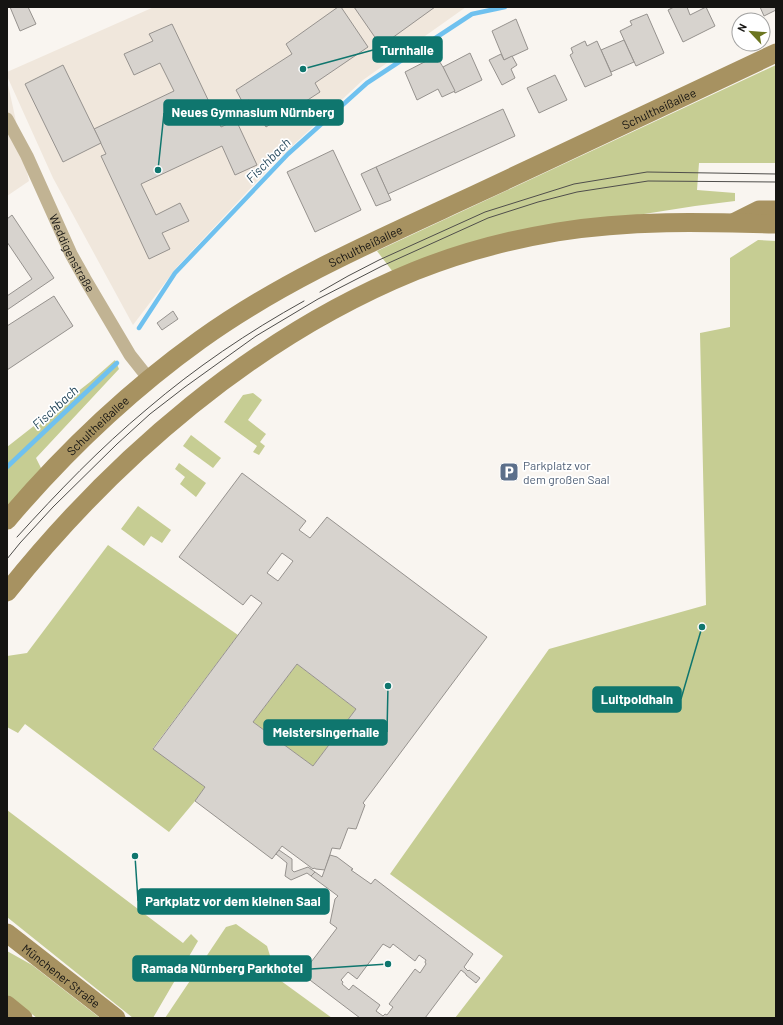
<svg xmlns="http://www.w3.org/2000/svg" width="783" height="1025" viewBox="0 0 783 1025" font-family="Barlow,sans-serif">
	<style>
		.built { fill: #f0e7dc }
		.green { fill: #c6cd93 }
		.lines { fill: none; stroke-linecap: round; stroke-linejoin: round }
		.stream { stroke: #6fc1ef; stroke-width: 4.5 }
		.building { fill: #d7d3ce; stroke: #96928e; fill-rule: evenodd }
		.street { stroke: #c1b393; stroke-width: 13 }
		.secondary { stroke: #a79261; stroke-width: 19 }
		.tram { stroke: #4f4e4b; stroke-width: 1 }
		.labels { text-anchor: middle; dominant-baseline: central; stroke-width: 3.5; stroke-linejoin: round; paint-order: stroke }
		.street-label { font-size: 12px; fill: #151412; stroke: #fff }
		.service-label { font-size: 12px; fill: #4e5e75; stroke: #fff; text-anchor: start }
		.water-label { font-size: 13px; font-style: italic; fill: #1f4357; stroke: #fff }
		.leader { fill: none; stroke: #0f766e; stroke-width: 1.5 }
		.callout-dot { fill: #0f766e; stroke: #fff; stroke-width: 1.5 }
		.callout { fill: #0f766e; stroke: #0f766e; stroke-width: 1.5 }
		.callout-label { font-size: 13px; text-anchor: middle; font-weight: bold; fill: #fff }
	</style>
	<rect width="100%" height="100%" fill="#f9f5f0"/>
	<g class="built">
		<polygon points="154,7 466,7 363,80 274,163 177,267 133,325 53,178 7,76 7,72"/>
		<polygon points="7,80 29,181 7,196"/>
	</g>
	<g class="green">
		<polygon points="776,65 776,163 699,163 697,190 735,193 735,201 695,206 625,217 393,272 377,251"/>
		<polygon points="758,240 776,241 776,1018 455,1018 503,956 390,874 549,649 706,605 700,333 730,327 730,258"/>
		<polygon points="115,360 119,369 36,458 42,470 7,510 7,447 90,382"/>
		<polygon points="253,393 262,400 248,420 266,434 260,442 265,446 259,455 253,452 257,446 224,422 243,395"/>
		<polygon points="191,435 221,458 213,468 183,446"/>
		<polygon points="179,463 206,483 196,497 180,484 185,477 175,469"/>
		<polygon points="138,506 171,530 162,543 151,536 144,546 121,529"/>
		<polygon points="108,545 238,635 153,748 205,787 195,801 169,832 25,724 18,733 7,727 7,656 27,653"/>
		<polygon points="297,664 356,709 313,766 253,722"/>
		<polygon points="7,810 183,943 191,934 198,941 153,1018 133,1018 7,917"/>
		<polygon points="236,924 267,946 277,978 332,1018 165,1018 226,927"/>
		<polygon points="7,951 32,965 100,1018 37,1018 7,995"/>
	</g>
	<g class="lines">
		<g class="stream">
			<polyline points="139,328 175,273 288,154 367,83 472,14 505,7"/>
			<polyline points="7,467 117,363"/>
		</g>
	</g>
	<g class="building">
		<polygon points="10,7 28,7 36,24 20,31"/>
		<polygon points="338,7 341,7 368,47 315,83 320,92 266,127 249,100 243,103 236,90 292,54 286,44"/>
		<polygon points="354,7 435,7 381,46"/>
		<polygon points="674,7 687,7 690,15 706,7 715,26 683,42 668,10"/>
		<polygon points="760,7 776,7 776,10 764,16"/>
		<polygon points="647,14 664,53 636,66 620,31 632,25 630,21"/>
		<polygon points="516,19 528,49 504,60 492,31"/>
		<polygon points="172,24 221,127 236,120 257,165 235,175 222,146 141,184 156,215 180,203 189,221 162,233 170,249 149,259 101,156 106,154 94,129 174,91 160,63 134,75 124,54 153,41 149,34"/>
		<polygon points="624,40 634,62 611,72 601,50"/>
		<polygon points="585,41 587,46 597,41 612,75 585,87 570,55 573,53 571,48"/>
		<polygon points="470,53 482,80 455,93 443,67"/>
		<polygon points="501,54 504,60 512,56 517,65 511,69 515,78 502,85 489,60"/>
		<polygon points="436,56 443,67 455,91 442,97 438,89 417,100 405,72"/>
		<polygon points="63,65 101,143 63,162 25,84"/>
		<polygon points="555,75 567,100 539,113 527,88"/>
		<polygon points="503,109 515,136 388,194 376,167"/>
		<polygon points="333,150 361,210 315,232 287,172"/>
		<polygon points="376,167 391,200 376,206 361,174"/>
		<polygon points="12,215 54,278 7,310 7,296 32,279 7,242 7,219"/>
		<polygon points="54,296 73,326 7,370 7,326"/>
		<polygon points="173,311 178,319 162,330 157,323"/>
		<path d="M242,473L306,521L299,530L310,538L327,517L487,637L363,803L365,805L356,829L348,828L340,849L332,848L325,870L316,869L314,868L313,869L282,846L272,859L195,801L205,787L153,749L262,603L251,595L243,605L179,557ZM282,553L293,561L278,581L267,573ZM297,664L356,709L313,766L253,722Z"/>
		<polygon points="279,850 292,859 292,870 294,872 308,867 315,872 311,876 307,873 291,880 285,876 287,863 276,854"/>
		<path d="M330,855L337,857L353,869L351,870L371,884L375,879L473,954L464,967L468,971L469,970L480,978L476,983L466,975V974L461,970L425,1018H360L302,974L337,928L330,923L335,899L338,896L311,876L315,872L322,877ZM383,944L390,948L393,944L415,961L419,955L426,960L425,962L426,964L420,973L415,969L389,1004L393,1007L387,1015L385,1014L383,1016L376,1011L380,1005L353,985L349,990L342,984L343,982L341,980L348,972L357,979Z"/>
	</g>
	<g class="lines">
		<path class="street" id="s1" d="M7,119L27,156L71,254L85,279L130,355L149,379"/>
		<g class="secondary">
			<polyline points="735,222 759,210 776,210"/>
			<path id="s2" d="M7,520C64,453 129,391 200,340C285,279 381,238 474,195C575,148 676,100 776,53"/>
			<path d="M7,592C114,458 255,336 415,271C460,253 509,240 557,232C630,220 703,222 776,224"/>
			<path id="s3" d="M7,933L116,1018"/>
			<polyline points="7,1005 23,1018"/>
		</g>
		<g class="tram">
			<polyline points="320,292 348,276 379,260 485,212 574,184 647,172 776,174"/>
			<path d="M17,537C58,492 100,448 147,409C195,368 248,332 304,301"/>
			<polyline points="7,559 20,543 53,507 117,444 150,414 185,387 256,336 318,299 382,266 488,218 538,202 577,192 648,181 776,182"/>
		</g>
	</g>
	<defs>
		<g id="parking-square" transform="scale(1)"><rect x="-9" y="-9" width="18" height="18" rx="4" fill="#5c6f8a" stroke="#fff"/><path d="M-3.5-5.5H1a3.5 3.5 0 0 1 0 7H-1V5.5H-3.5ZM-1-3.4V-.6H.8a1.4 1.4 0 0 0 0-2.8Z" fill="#fff"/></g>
	</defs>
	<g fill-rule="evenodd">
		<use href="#parking-square" x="509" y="472"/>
	</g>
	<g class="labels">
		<g class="street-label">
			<text stroke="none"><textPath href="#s2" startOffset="779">Schultheißallee</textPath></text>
			<text stroke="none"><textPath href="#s2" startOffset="455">Schultheißallee</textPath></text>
			<text stroke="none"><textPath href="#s1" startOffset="149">Weddigenstraße</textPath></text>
			<text stroke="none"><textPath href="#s2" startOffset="131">Schultheißallee</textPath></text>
			<text stroke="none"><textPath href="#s3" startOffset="69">Münchener Straße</textPath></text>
		</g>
		<g class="service-label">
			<text x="523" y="465">Parkplatz vor<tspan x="523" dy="14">dem großen Saal</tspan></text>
		</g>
		<g class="water-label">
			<text transform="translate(268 160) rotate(-45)">Fischbach</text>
			<text transform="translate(55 407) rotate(-43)">Fischbach</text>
		</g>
	</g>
	<path class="leader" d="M303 69L373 50M158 170L164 113M702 627L681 699M388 686L387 732M135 856L138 901M388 964L311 969"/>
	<g class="callout-dot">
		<circle cx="303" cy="69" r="4"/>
		<circle cx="158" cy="170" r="4"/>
		<circle cx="702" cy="627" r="4"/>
		<circle cx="388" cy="686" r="4"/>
		<circle cx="135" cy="856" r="4"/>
		<circle cx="388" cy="964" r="4"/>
	</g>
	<g class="callout">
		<rect x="373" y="37" width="69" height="25" rx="4"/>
		<rect x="164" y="100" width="179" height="25" rx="4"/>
		<rect x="593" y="687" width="88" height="25" rx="4"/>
		<rect x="264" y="720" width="123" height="25" rx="4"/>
		<rect x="138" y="889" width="191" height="25" rx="4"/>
		<rect x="133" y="956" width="178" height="25" rx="4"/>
	</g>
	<g class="callout-label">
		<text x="407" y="55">Turnhalle</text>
		<text x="253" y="117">Neues Gymnasium Nürnberg</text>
		<text x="637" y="704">Luitpoldhain</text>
		<text x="326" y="737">Meistersingerhalle</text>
		<text x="233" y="906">Parkplatz vor dem kleinen Saal</text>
		<text x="222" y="973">Ramada Nürnberg Parkhotel</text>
	</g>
	<rect width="783" height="1025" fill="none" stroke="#151412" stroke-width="16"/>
	<g transform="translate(751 32) rotate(296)"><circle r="19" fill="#ffffff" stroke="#a1a1a0"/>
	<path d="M0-3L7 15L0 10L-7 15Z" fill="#6b751f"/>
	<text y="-6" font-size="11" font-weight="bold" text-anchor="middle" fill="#151412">N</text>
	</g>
</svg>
